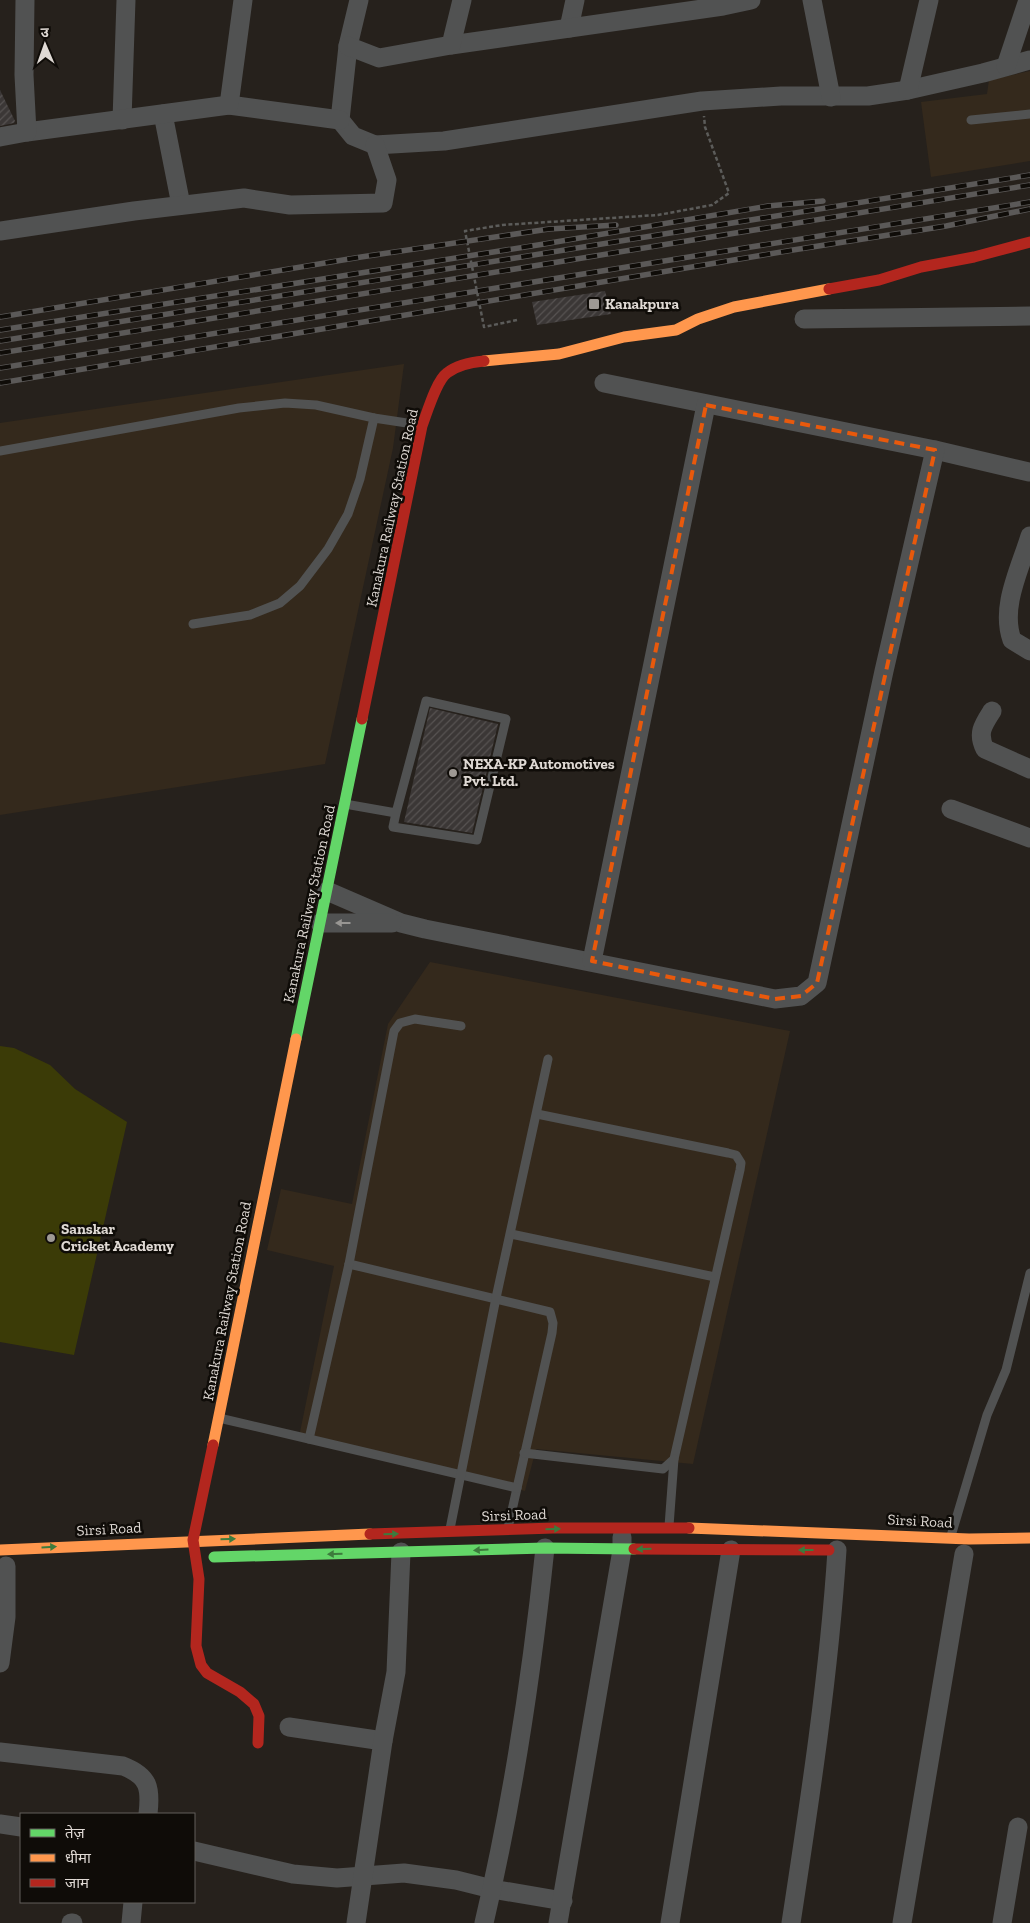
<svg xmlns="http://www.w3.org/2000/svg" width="1030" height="1923" viewBox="0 0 1030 1923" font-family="'Zilla Slab','Noto Sans Devanagari',serif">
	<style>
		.built { fill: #34291c }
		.garden { fill: #3b3b07 }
		.building { fill: url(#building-hatch) }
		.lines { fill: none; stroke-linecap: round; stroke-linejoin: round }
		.path { stroke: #5c5c5a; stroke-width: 2.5; stroke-dasharray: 4 2.5; stroke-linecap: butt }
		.lane { stroke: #515252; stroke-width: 9 }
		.street { stroke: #515252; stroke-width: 19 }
		.fast { stroke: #63d668; stroke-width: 11 }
		.slow { stroke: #ff974d; stroke-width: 11 }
		.jam { stroke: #b3261e; stroke-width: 11 }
		.rail-casing { stroke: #5b5958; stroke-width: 5.5 }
		.rail { stroke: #0f0c08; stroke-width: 4; stroke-dasharray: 11; stroke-linecap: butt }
		.oneway { fill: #989693 }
		.oneway2 { fill: #3d7b3d }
		.marked { fill: none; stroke: #e8590c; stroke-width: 4; stroke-dasharray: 10 6; stroke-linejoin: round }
		.poi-dot { fill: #9e9994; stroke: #0f0c08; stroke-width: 2 }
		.labels { text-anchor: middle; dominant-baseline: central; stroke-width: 5; stroke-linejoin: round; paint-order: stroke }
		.poi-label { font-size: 15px; font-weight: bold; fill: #dfd9d4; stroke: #0f0c08; text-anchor: start }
		.street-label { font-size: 15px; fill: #dfd9d4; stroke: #0f0c08 }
	</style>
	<defs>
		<pattern id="building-hatch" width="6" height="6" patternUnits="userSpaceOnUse" patternTransform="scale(1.25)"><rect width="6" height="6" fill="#3b3736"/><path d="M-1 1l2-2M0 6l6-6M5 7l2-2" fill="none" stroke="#575352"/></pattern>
	</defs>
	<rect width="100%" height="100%" fill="#26211c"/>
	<g class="built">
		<polygon points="1030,71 1030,161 931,177 921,102 987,94 989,80"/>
		<polygon points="404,364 393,448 325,764 0,815 0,423"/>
		<polygon points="430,962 790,1031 693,1464 536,1449 525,1491 299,1437 334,1266 267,1250 281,1189 352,1204 388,1024"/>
	</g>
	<polygon class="garden" points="0,1046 14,1048 50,1065 75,1089 127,1122 74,1355 0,1342"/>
	<g class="building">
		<polygon points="0,90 15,121 14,123 0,126"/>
		<polygon points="605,291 611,314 537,325 532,302"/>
		<polygon points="430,708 498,724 472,833 404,822"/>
	</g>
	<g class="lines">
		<polyline class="path" points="517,320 484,327 465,231 502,225 658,215 712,205 729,193 705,127 704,116"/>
		<g class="lane">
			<polyline points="971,120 1030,114"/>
			<polyline points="0,451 239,408 285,403 316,405 374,418 420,425"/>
			<polyline points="193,624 250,615 280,603 300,586 328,549 348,514 360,479 374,418"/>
			<polyline points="345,804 396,813 426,701 506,719 477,840 393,827 396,813"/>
			<polyline points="511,1234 715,1277"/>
			<polyline points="349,1264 550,1312 553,1323 552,1333 508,1528"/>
			<polyline points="219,1418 309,1439 349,1264 394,1031 400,1023 415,1019 461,1026"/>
			<polyline points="309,1439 517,1488"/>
			<polyline points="524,1453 663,1469 674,1459 740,1170 741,1163 736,1155 728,1153 537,1114"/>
			<polyline points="669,1526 674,1459"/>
			<polyline points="450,1529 496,1298 548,1059"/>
			<polyline points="951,1536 987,1415 1006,1370 1030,1273"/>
		</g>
		<g class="street">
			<polyline points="359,0 348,46 340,120 353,136 375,145 444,141 702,101 781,96 868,96 908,90 983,73 1030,60"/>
			<polyline points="812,0 831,97"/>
			<polyline points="569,28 575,0"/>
			<polyline points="451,45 723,6 751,0"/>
			<polyline points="348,46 379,58 451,45 462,0"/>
			<polyline points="1006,66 1028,0"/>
			<polyline points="908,90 929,0"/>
			<polyline points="229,105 340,120"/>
			<polyline points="163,114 181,205"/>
			<polyline points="122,120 126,0"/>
			<polyline points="27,132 229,105 243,0"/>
			<polyline points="0,137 27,132 24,75 25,0"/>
			<polyline points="0,231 134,211 244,198 290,205 383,203 387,180 375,145"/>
			<polyline points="804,319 1030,316"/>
			<polyline points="604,383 935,450 1029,472"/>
			<path d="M1030,536C1020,569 1000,607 1012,640L1030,651"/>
			<path d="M992,711C983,725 977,733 985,749L1030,769"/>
			<polyline points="951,809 1030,838"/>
			<polyline points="327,891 401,923 425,929 775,999 801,996 817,983 884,671 935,450"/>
			<polyline points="320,923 392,923"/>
			<polyline points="592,961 706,405"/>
			<polyline points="0,1663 6,1617 6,1566"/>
			<polyline points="289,1727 383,1741"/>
			<path d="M0,1752L123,1766C149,1776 151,1788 148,1814"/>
			<polyline points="0,1824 21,1827"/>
			<polyline points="194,1851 293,1874 337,1878 404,1873 456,1880 492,1889 563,1901"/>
			<polyline points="71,1923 73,1923"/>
			<polyline points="131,1923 133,1902"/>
			<polyline points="356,1923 383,1741 396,1672 401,1552"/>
			<path d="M484,1923C513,1800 532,1673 545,1548"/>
			<polyline points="558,1923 622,1550 622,1537"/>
			<polyline points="670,1923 731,1550"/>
			<path d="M791,1923C810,1799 829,1675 837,1550"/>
			<polyline points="902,1923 964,1554"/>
			<polyline points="1002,1923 1018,1827"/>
		</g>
		<g class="fast">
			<polyline points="296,1039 362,719"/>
			<polyline points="214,1557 545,1548 634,1549"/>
		</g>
		<g class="slow">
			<polyline points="484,361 559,354 624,337 676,330 698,319 734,307 829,289"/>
			<polyline points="213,1445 296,1039"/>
			<polyline points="689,1528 969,1539 1030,1538"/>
			<polyline points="0,1550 370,1534"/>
		</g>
		<g class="jam">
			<polyline points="829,289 879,280 921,267 974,257 1030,242"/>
			<path d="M362,719L422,426C427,413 436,381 447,373C457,365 473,362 484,361"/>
			<polyline points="213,1445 193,1540 199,1579 196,1646 201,1665 207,1673 240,1692 254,1704 259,1716 258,1743"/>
			<polyline points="370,1534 554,1528 689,1528"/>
			<polyline points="634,1549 829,1550"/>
		</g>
		<g class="rail-casing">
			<g id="rail">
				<polyline points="0,317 361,257 549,229 616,225"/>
				<polyline points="0,330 544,244 768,206 823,201"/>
				<polyline points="0,341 1030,175"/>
				<polyline points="0,353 1030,185"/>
				<polyline points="0,368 1030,202"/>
				<polyline points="0,383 793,250 946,226 1030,209"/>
			</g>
		</g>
		<use href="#rail" class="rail"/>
	</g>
	<defs><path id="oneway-solid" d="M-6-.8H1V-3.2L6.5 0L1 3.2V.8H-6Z" transform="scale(1.25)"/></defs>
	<use class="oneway" href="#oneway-solid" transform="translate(343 923) rotate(180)"/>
	<g class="oneway2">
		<use href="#oneway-solid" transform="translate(553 1529) rotate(-2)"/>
		<use href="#oneway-solid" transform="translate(391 1534) rotate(-2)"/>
		<use href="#oneway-solid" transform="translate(228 1539) rotate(-2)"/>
		<use href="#oneway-solid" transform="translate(49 1547) rotate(-3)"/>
		<use href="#oneway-solid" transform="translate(644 1549) rotate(179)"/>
		<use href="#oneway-solid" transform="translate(481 1550) rotate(177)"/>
		<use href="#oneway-solid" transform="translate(806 1550) rotate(180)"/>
		<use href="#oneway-solid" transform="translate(335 1554) rotate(179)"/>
	</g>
	<path class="marked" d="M706,405L935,450L817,983L801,996L775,999L592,961Z"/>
	<g class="poi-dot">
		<rect x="588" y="298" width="12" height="12" rx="2.5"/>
		<circle cx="453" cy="773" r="5"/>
		<circle cx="51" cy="1238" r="5"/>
	</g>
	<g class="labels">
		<g class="poi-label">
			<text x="605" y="304">Kanakpura</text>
			<text x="463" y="764">NEXA-KP Automotives<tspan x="463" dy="17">Pvt. Ltd.</tspan></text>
			<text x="61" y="1229">Sanskar<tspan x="61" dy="17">Cricket Academy</tspan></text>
		</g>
		<g class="street-label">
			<text transform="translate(392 508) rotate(-78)">Kanakura Railway Station Road</text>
			<text transform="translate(309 904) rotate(-78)">Kanakura Railway Station Road</text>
			<text transform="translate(227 1301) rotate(-79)">Kanakura Railway Station Road</text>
			<text transform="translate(514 1515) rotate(-2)">Sirsi Road</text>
			<text transform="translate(920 1521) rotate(3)">Sirsi Road</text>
			<text transform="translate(109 1529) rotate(-3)">Sirsi Road</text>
		</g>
	</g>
	<rect x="20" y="1813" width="175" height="90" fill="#0f0c08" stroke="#625e5a"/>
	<rect x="30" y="1829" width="25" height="8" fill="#63d668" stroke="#625e5a"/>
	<text x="65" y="1838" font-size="15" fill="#dfd9d4">तेज़</text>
	<rect x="30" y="1854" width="25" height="8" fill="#ff974d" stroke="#625e5a"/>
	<text x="65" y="1863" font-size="15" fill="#dfd9d4">धीमा</text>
	<rect x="30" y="1879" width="25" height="8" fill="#b3261e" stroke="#625e5a"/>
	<text x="65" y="1888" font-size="15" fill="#dfd9d4">जाम</text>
	<g transform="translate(45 45) rotate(358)" stroke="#0f0c08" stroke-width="4" paint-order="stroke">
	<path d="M0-4L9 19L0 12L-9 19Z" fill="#dfd9d4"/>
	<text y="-8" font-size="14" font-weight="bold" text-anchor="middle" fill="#dfd9d4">उ</text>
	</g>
</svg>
